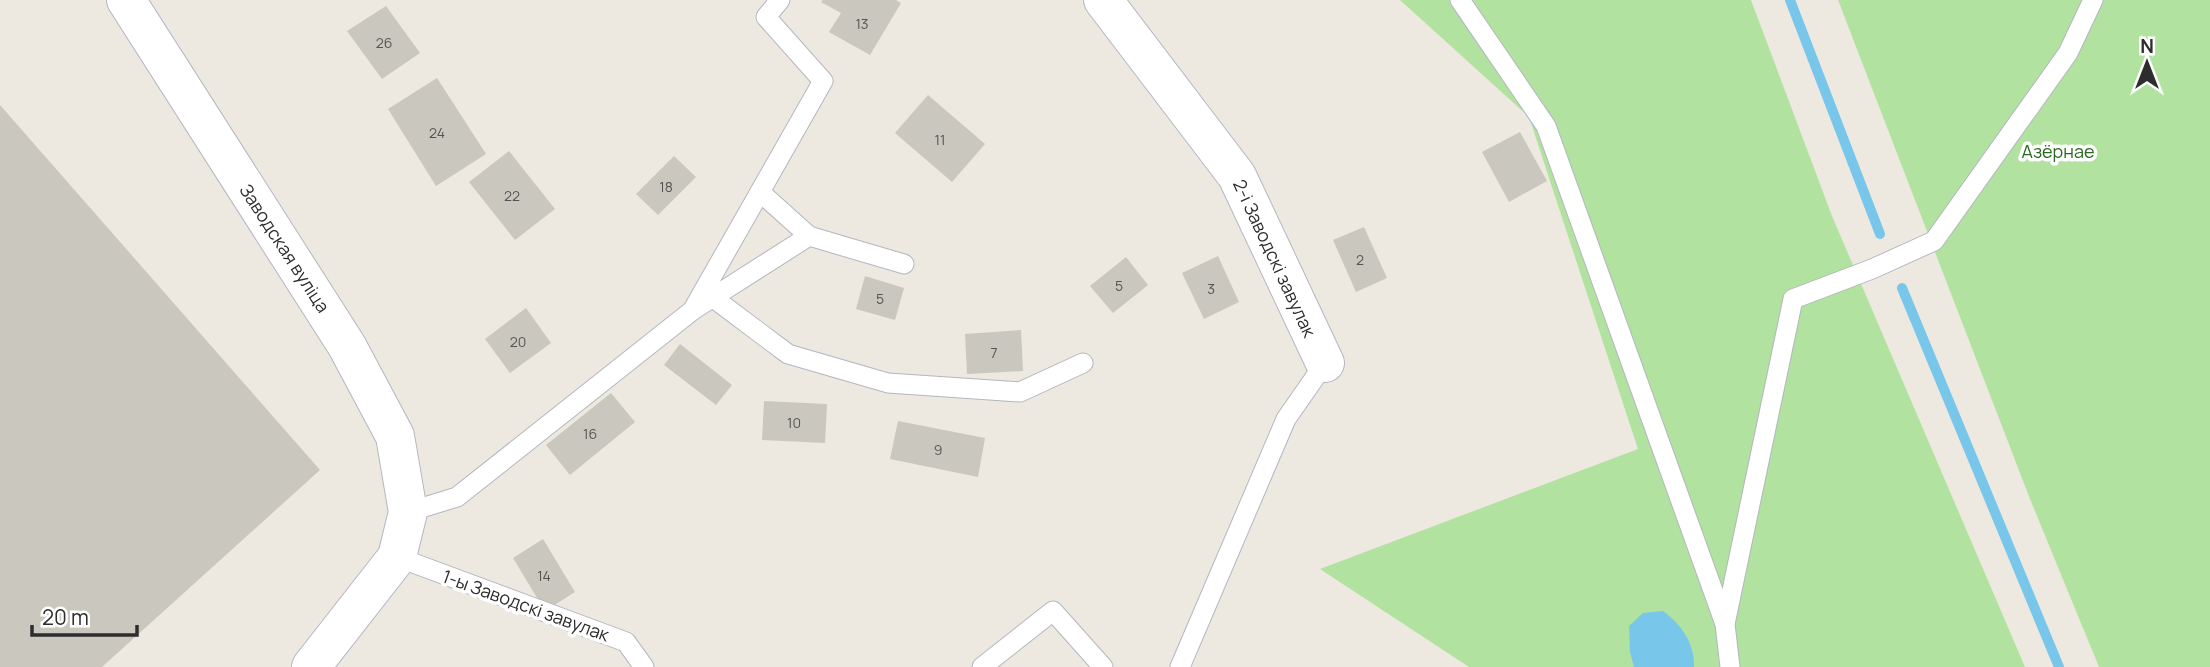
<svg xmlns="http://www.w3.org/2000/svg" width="2210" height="667" viewBox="0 0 2210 667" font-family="Manrope,sans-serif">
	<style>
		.green { fill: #b2e29f }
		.water { fill: #78c7eb }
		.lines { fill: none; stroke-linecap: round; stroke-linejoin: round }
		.stream { stroke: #78c7eb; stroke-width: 10 }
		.building { fill: #cac7bf }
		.service-casing { stroke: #b4b6c0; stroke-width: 21 }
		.minor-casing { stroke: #b4b6c0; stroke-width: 40 }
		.tertiary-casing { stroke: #b4b6c0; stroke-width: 40 }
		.service { stroke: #fff; stroke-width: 19 }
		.minor { stroke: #fff; stroke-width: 38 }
		.tertiary { stroke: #fff; stroke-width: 38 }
		.labels { text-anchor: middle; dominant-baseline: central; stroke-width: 7; stroke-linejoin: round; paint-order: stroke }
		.number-label { font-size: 14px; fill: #545452 }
		.park-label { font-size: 18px; fill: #296a1e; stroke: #fff }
		.street-label { font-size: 18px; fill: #2d2d2d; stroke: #fff }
	</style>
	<rect width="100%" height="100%" fill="#eee9e0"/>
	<g class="green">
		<polygon points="1400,0 1751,0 1832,216 2025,667 1469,667 1320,569 1638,449 1529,117"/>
		<polygon points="1838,0 2210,0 2210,667 2099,667 2030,499"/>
	</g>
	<path class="water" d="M1663,611C1681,624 1695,644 1694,667H1634L1630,652L1629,626L1643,613Z"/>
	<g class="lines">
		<g class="stream">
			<polyline points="1790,0 1880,234"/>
			<polyline points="1902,288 2059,667"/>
		</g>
	</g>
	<g class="building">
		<polygon points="823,0 896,0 901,3 870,55 829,32 841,13 821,2"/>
		<polygon points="386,6 420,53 382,79 347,31"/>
		<polygon points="437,78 486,154 436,186 388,109"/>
		<polygon points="928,95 985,144 952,182 895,133"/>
		<polygon points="0,105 320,470 102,667 0,667"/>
		<polygon points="1520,132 1547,181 1509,202 1482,152"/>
		<polygon points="509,151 555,209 515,240 469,182"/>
		<polygon points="674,156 696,177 658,215 636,194"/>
		<polygon points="1364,227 1387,278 1356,292 1333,240"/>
		<polygon points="1218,256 1239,302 1204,319 1182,273"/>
		<polygon points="1126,257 1148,285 1113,313 1090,286"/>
		<polygon points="865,276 904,288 895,320 856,309"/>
		<polygon points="526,308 551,343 510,373 485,339"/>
		<polygon points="1021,330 1023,371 967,374 965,334"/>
		<polygon points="680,344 732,385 716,405 664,365"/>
		<polygon points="611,393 635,422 570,475 546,445"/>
		<polygon points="764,401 827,404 825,443 762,440"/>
		<polygon points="898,421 985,438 978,477 890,459"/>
		<polygon points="543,539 575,592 545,611 513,558"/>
	</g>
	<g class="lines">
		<g class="service-casing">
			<g id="service">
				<polyline points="1460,0 1546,126 1725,624 1730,667"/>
				<polyline points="809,236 904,264"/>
				<polyline points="712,297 788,354 888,383 1020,392 1083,363"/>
				<polyline points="695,306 823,81 766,17 780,0"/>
				<polyline points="408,512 457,497 693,310 809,236 760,192"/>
				<polyline points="397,557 626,642 644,667"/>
				<polyline points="1725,624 1793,299 1872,269 1934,241 2068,53 2093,0"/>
				<polyline points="982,667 1053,611 1103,667"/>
				<polyline points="1180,667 1286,419 1325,363"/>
			</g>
		</g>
		<g class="minor-casing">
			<polyline id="minor" points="1103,0 1237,176 1325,363"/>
		</g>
		<g class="tertiary-casing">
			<polyline id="tertiary" points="126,0 347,346 395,436 408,512 397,557 311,667"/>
		</g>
		<use href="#service" class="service"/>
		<use href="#minor" class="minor"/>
		<use href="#tertiary" class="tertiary"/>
	</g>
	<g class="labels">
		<g class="number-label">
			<text x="862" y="23">13</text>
			<text x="384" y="42">26</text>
			<text x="437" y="132">24</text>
			<text x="940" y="139">11</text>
			<text x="666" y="186">18</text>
			<text x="512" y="195">22</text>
			<text x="1360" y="259">2</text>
			<text x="1119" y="285">5</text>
			<text x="1211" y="288">3</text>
			<text x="880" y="298">5</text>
			<text x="518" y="341">20</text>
			<text x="994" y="352">7</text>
			<text x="794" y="422">10</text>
			<text x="590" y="433">16</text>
			<text x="938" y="449">9</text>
			<text x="544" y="575">14</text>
		</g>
		<g class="park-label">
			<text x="2058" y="151">Азёрнае</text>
		</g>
		<g class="street-label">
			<text transform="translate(285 248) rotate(57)">Заводская вуліца</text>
			<text transform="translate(1275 258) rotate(65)">2-і Заводскі завулак</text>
			<text transform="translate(526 605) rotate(20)">1-ы Заводскі завулак</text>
		</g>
	</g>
	<g transform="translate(2147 63)" stroke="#ffffff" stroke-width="5" paint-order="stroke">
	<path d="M0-5L12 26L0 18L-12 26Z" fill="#2d2d2d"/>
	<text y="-10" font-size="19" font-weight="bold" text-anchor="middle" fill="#2d2d2d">N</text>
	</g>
	<path d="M32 625v10h105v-10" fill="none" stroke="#2d2d2d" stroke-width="3.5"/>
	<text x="42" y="625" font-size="21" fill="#2d2d2d" stroke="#ffffff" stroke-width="5" paint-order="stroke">20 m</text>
</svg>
